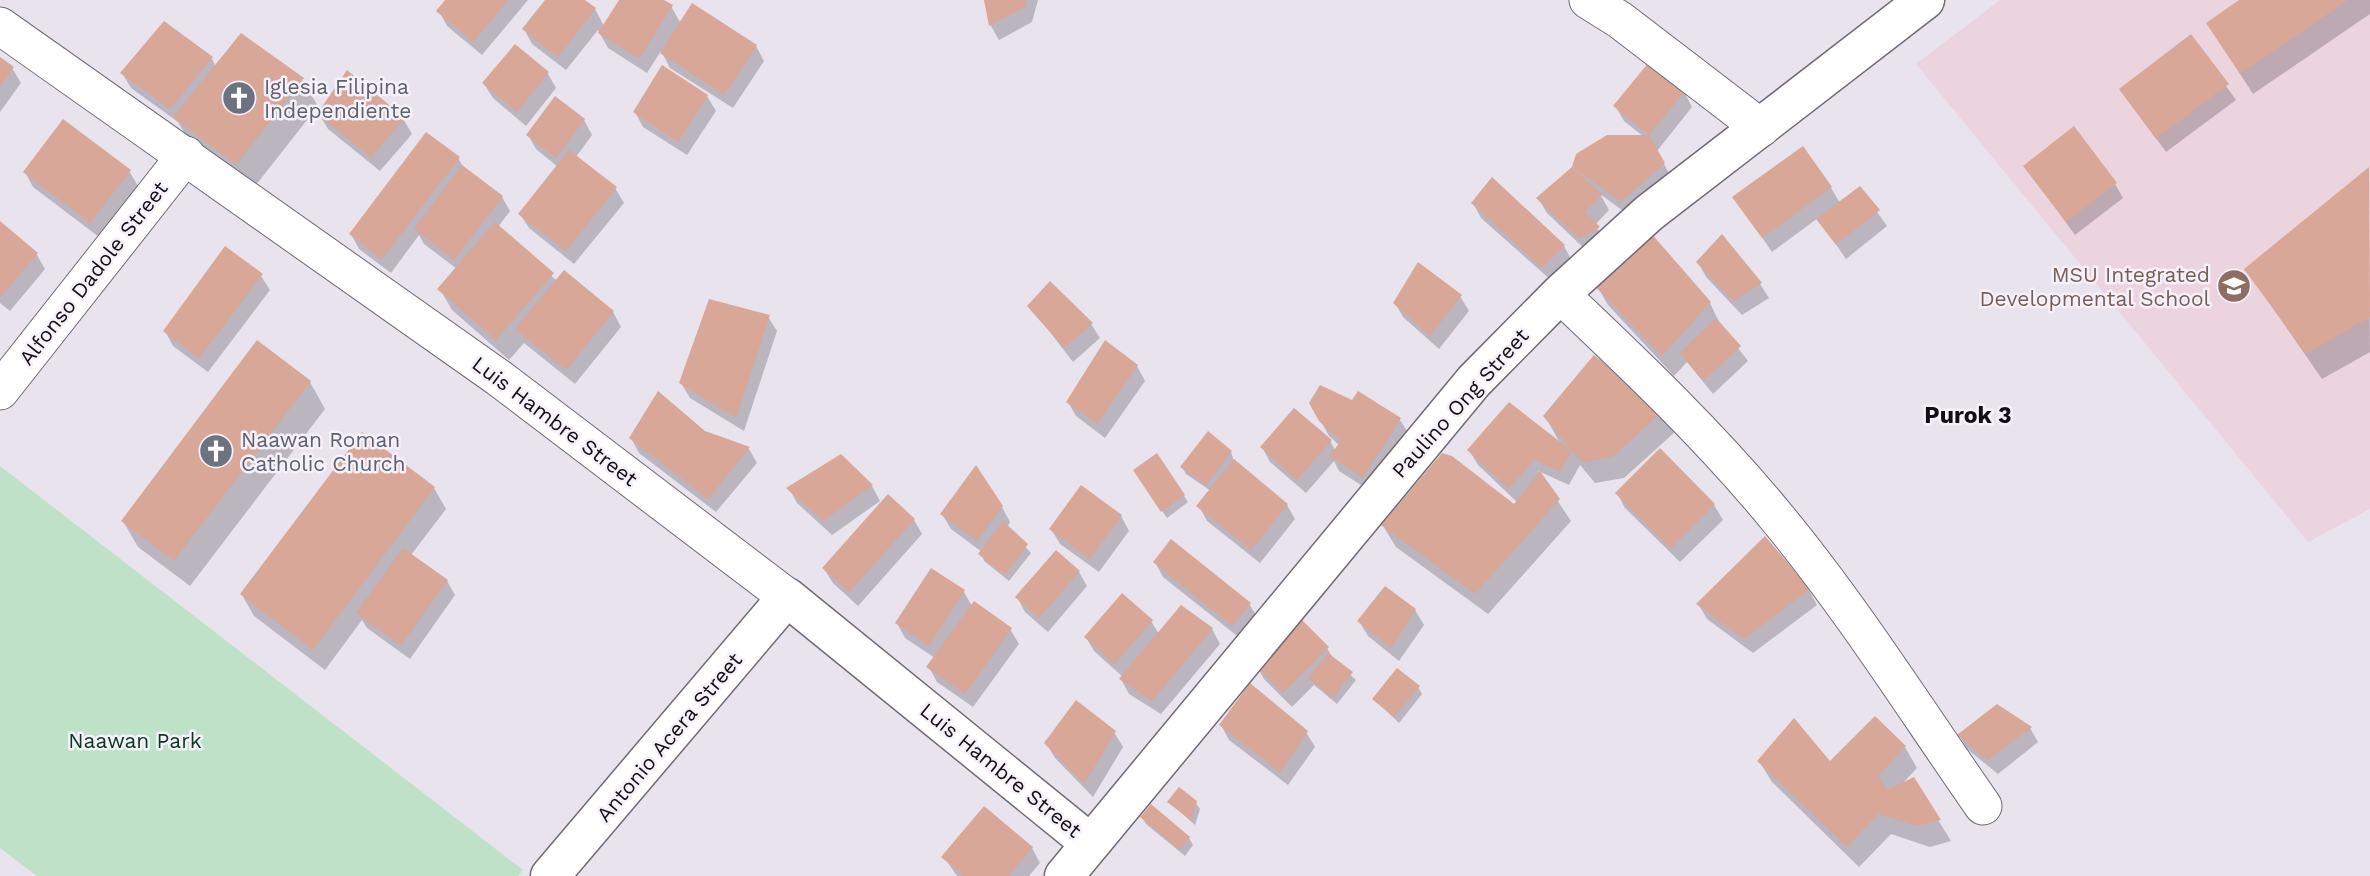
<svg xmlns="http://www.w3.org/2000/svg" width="2370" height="876" viewBox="0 0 2370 876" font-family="'Work Sans',sans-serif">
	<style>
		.education { fill: #ecd4de }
		.green { fill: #bfe1c8 }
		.shadow { fill: #0003 }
		.building { fill: #d8a798 }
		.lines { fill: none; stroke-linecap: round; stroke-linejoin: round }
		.street-casing { stroke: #6f6a74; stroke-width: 39 }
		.secondary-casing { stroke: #6f6a74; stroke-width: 41 }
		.street { stroke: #fff; stroke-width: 37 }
		.secondary { stroke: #fff; stroke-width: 38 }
		.labels { text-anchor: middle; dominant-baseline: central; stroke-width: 5; stroke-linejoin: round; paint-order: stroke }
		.worship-label { font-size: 21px; fill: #5b616d; stroke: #f6f0fb; text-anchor: start }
		.street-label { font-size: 21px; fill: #110f13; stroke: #f6f0fb }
		.education-label { font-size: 21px; fill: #785e54; stroke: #f6f0fb; text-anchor: end }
		.park-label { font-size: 21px; fill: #063a1d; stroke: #f6f0fb }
		.neighbourhood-label { font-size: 23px; font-weight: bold; fill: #110f13; stroke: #f6f0fb }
	</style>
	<rect width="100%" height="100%" fill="#e9e3ee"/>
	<polygon class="education" points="2000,0 2370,0 2370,509 2308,542 1916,64"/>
	<polygon class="green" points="0,466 523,870 518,876 37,876 0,848"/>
	<g class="shadow">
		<polygon points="448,0 528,0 482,55 447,26 439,11"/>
		<polygon points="547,0 582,0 595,9 604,26 621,0 661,0 671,6 681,24 756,46 764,61 733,108 670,68 661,51 647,73 608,48 598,30 566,70 532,44 524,29"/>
		<polygon points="986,0 1038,0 1032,22 999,40 991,26"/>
		<polygon points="2242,0 2370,0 2370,14 2253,94 2208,24"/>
		<polygon points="2190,36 2236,100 2166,152 2121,89"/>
		<polygon points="516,46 548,74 556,88 526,126 493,98 484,84"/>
		<polygon points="212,59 216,67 302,80 318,106 252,190 191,144 178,122 131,88 122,73"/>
		<polygon points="0,60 12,68 21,83 0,112"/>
		<polygon points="347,72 404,120 412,134 380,171 328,129 319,114"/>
		<polygon points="1684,92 1692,107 1657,151 1672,179 1630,216 1600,194 1609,210 1595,225 1607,243 1589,253 1547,213 1538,198 1574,168 1644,137 1624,121 1616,107"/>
		<polygon points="707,96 716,111 687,155 643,127 635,112"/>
		<polygon points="584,120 592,135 576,157 615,188 624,203 574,264 529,228 520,214 558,167 536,149 528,135"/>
		<polygon points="458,158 465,170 502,197 510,211 498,227 557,281 613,312 621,327 575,384 524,343 509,360 452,310 440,289 457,269 424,244 419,235 391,273 359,249 351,234"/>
		<polygon points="2025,166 2115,184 2123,198 2075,235"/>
		<polygon points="2368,169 2370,352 2322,379 2246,269"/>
		<polygon points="129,171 138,186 99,237 33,187 25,172"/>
		<polygon points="1831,188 1840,203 1860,188 1887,226 1846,259 1818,218 1772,252 1735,198"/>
		<polygon points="1473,203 1564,246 1572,261 1552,281 1481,218"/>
		<polygon points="0,223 37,255 45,269 10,311 0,303"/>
		<polygon points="1698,262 1760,284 1769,298 1742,315 1706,277"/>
		<polygon points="261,276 270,290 208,372 173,346 165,331"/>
		<polygon points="1596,284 1710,303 1721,326 1748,361 1713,394 1687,362 1674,376 1608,305"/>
		<polygon points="1460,296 1469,311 1439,349 1403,317 1395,303"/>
		<polygon points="1030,306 1091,324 1100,338 1073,362"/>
		<polygon points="768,317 777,331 744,431 690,398 681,383"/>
		<polygon points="1137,366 1145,381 1105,438 1076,416 1068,402"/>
		<polygon points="310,382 325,409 190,586 138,547 123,521"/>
		<polygon points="1359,393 1400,420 1409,434 1372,492 1339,471 1334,461 1306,493 1270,462 1262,447 1330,441 1335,450 1339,445 1329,436 1311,403 1353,402"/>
		<polygon points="1663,411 1675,432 1624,478 1595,483 1580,465 1569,485 1538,471 1571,521 1488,614 1396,547 1383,526 1515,507 1518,503 1478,465 1469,450 1561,445 1545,416"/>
		<polygon points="705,432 749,449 757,463 716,512 639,453 631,438"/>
		<polygon points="1660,450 1714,505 1723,520 1680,562 1625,508 1617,493"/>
		<polygon points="1231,452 1234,461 1287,505 1295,519 1260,563 1207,521 1199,506 1211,491 1186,474 1182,467"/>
		<polygon points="840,456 872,486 880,501 832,535 797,503 789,488"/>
		<polygon points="1139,477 1184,496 1188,502 1167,518"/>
		<polygon points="434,488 446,509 411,555 447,581 455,595 410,659 367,628 362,620 325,670 254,616 242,595"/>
		<polygon points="1002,507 1010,522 1007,527 1031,553 1009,581 984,561 982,552 951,529 942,514"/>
		<polygon points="1121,516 1129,531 1099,572 1060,544 1051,529"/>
		<polygon points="914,520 922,534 858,606 833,583 824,569"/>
		<polygon points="1764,539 1809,590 1817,605 1753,653 1707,619 1699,605"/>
		<polygon points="1155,562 1249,604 1258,618 1241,639 1163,577"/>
		<polygon points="1079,572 1087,586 1048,632 1025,612 1017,597"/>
		<polygon points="964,592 972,606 1010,629 1019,644 973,707 937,682 929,667 935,658 905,638 897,623"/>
		<polygon points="1415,610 1424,625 1399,661 1368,636 1359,621"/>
		<polygon points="1151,621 1159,634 1212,629 1220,644 1161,714 1129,694 1121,679 1123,677 1094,651 1086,637"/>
		<polygon points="1327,648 1334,660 1356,680 1337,704 1314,685 1292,707 1264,679 1256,664"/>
		<polygon points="1418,687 1422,694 1399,723 1374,699"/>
		<polygon points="1221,725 1306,732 1315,747 1288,785 1229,740"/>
		<polygon points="2030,728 2038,742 1998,774 1967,749 1959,735"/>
		<polygon points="1114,732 1123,747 1093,797 1055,758 1046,743"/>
		<polygon points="1905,747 1917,768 1902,784 1913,779 1951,841 1930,847 1891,834 1859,867 1772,782 1759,761 1830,763"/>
		<polygon points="1169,802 1195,802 1200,809 1195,825"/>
		<polygon points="1142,817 1189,838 1193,845 1185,856 1146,824"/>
		<polygon points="1032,848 1040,863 1029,876 957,876 944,857"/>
	</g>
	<g class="building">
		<polygon points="445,0 508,0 473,42 436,11"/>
		<polygon points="545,0 585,0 596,8 558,57 522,29"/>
		<polygon points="619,0 664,0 673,5 639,59 598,33"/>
		<polygon points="984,0 1026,0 1025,7 989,26"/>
		<polygon points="2239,0 2348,0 2240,74 2206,23"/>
		<polygon points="692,3 757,45 724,95 660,53"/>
		<polygon points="164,21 213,57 170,109 120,73"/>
		<polygon points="241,33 304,78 236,165 173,117"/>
		<polygon points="2191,34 2229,84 2156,139 2119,89"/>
		<polygon points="515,44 549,72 517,112 482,83"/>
		<polygon points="0,57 14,67 0,86"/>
		<polygon points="1649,62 1685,91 1649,135 1613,106"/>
		<polygon points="662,65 708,95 678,142 633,112"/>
		<polygon points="347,70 405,118 371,157 317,114"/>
		<polygon points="555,96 585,119 556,158 526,135"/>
		<polygon points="63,119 131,170 90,223 23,172"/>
		<polygon points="2074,126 2117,183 2066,222 2023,166"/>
		<polygon points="426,132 460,157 382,259 349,234"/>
		<polygon points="1607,135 1649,135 1665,163 1621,202 1572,167 1602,195 1585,212 1600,227 1579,239 1536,198 1572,167 1576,154"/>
		<polygon points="1803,146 1832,187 1762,238 1732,197"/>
		<polygon points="569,150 617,187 566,251 518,214"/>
		<polygon points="462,165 503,196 454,260 414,229"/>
		<polygon points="2369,167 2370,317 2306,354 2244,269"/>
		<polygon points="1492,177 1565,245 1542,268 1471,203"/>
		<polygon points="1860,186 1880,210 1836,245 1816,219"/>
		<polygon points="0,221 38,253 0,298"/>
		<polygon points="495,222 554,273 496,340 437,289"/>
		<polygon points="1650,232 1711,302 1662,356 1593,284"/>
		<polygon points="1722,234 1762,283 1733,301 1696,262"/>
		<polygon points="225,246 263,274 199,358 163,331"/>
		<polygon points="1418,262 1462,295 1430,336 1393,303"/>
		<polygon points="564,270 614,311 566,370 515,329"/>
		<polygon points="1050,281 1093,323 1064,348 1027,306"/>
		<polygon points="709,299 770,315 736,418 679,383"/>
		<polygon points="1716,318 1741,346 1703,381 1680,353"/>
		<polygon points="257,340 311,381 174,561 121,521"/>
		<polygon points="1105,340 1138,365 1097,424 1066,402"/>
		<polygon points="1594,355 1664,410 1612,457 1582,462 1543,416"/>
		<polygon points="1320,385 1352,400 1358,391 1401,418 1363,478 1329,456 1341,441 1319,421 1309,403"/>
		<polygon points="658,391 705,431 750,447 708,499 629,438"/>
		<polygon points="1509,402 1572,451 1560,472 1534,460 1509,489 1467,450"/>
		<polygon points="1294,408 1332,440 1297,480 1260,447"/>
		<polygon points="1208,431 1232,451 1206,485 1180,467"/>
		<polygon points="362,432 435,487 313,650 240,594"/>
		<polygon points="1660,448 1715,504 1671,549 1615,493"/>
		<polygon points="1157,453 1185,495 1161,512 1133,470"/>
		<polygon points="1442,453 1452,456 1514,504 1540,471 1560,499 1475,594 1381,525"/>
		<polygon points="841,454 873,485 823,521 786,488"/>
		<polygon points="1234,459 1288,504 1251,550 1196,506"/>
		<polygon points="976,465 1003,506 977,541 940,514"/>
		<polygon points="1081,485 1122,515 1090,559 1049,529"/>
		<polygon points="888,494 915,519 849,592 822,568"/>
		<polygon points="1003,521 1028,544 1005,575 978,554"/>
		<polygon points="1765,536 1810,589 1744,639 1696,604"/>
		<polygon points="1171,539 1251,603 1232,626 1153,562"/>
		<polygon points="403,548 448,580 401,645 356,613"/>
		<polygon points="1056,550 1080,571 1039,618 1015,597"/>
		<polygon points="931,568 965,590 929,646 895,623"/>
		<polygon points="1385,586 1416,609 1391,648 1357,621"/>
		<polygon points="1122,593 1153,620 1115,664 1084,637"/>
		<polygon points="974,601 1012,628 965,694 926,667"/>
		<polygon points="1181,605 1213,628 1152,701 1119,679"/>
		<polygon points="1300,618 1329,647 1283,693 1254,664"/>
		<polygon points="1328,653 1353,672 1333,698 1308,678"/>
		<polygon points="1397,668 1420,686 1394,717 1372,699"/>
		<polygon points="1250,683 1308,731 1280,772 1219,725"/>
		<polygon points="1076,700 1116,731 1084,784 1044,743"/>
		<polygon points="1997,704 2032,727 1988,760 1957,735"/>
		<polygon points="1875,716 1906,746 1878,776 1887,790 1914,777 1941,820 1917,826 1878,814 1847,847 1757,761 1794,718 1830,761"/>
		<polygon points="1179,787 1197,801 1191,820 1167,802"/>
		<polygon points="1151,804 1190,837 1180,850 1140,817"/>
		<polygon points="984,806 1033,847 1009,876 964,876 941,857"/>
	</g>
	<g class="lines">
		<g class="street-casing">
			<g id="street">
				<polyline points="1588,0 1620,20 1761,128"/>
				<polyline points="0,26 499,378 787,597"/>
				<path d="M1560,294C1636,366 1712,438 1779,520C1853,610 1916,710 1983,806"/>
				<polyline points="0,391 186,155"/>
			</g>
		</g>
		<g class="secondary-casing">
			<g id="secondary">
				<polyline points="550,876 787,597 1090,843"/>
				<polyline points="1064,876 1474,381 1560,294 1649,213 1925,0"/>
			</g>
		</g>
		<use href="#street" class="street"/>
		<use href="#secondary" class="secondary"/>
	</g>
	<defs>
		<g id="church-disc" transform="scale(1.75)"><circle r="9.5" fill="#6b7280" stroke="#f6f0fb"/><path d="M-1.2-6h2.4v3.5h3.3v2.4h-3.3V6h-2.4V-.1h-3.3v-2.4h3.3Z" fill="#fff"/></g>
		<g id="university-disc" transform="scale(1.75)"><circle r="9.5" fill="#8d6e63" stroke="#f6f0fb"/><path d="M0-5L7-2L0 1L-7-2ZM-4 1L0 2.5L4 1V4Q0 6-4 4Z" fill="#fff"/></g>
	</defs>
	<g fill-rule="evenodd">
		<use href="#church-disc" x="239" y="98"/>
		<use href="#university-disc" x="2234" y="286"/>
		<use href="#church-disc" x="216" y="451"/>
	</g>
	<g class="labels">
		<g class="worship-label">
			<text x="264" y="86">Iglesia Filipina<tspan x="264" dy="24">Independiente</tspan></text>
			<text x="241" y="439">Naawan Roman<tspan x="241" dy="24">Catholic Church</tspan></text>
		</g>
		<g class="street-label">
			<text transform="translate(93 273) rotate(-52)">Alfonso Dadole Street</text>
			<text transform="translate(1460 403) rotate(-48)">Paulino Ong Street</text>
			<text transform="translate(555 421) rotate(37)">Luis Hambre Street</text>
			<text transform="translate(669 737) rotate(-50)">Antonio Acera Street</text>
			<text transform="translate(1001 770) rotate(39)">Luis Hambre Street</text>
		</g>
		<g class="education-label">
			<text x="2210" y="274">MSU Integrated<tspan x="2210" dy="24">Developmental School</tspan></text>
		</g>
		<g class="park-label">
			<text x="135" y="740">Naawan Park</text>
		</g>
		<g class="neighbourhood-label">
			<text x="1968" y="415">Purok 3</text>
		</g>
	</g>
</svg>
